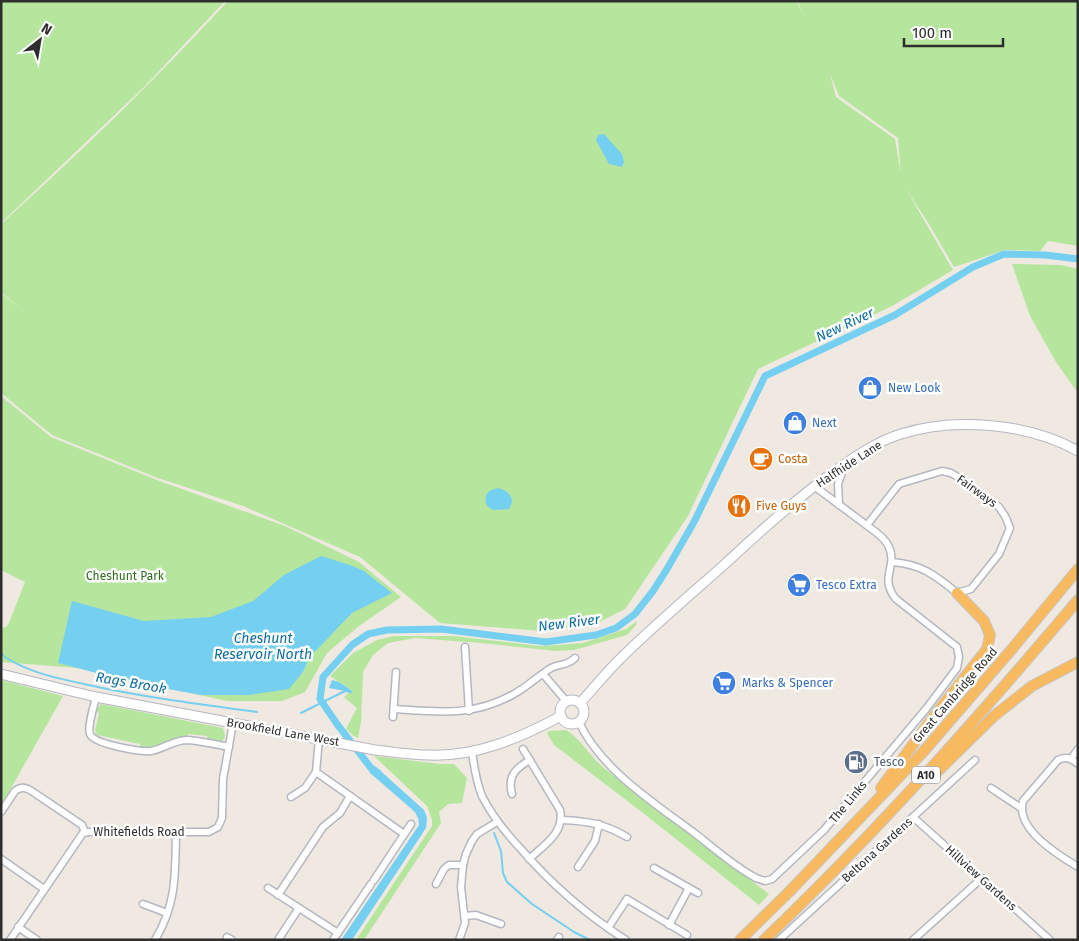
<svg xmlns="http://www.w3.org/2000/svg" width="1079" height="941" viewBox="0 0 1079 941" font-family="'Fira Sans',sans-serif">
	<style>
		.green { fill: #b6e59e; fill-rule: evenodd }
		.water { fill: #75cff0 }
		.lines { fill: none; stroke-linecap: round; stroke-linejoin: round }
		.stream { stroke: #75cff0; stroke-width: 2 }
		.canal { stroke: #75cff0; stroke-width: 7 }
		.minor-casing { stroke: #b4b7c1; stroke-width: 9 }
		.secondary-casing { stroke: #b4b7c1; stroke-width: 11 }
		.trunk-casing { stroke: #c9c9c9; stroke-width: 12 }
		.minor { stroke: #fff; stroke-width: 6 }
		.secondary { stroke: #fff; stroke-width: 9 }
		.trunk { stroke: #f8ba60; stroke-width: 10 }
		.labels { text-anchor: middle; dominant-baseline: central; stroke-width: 5; stroke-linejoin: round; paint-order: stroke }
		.shield { fill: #fff; stroke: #6d6d6d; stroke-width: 1 }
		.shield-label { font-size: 11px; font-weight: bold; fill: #2e2e2e }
		.shop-label { font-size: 12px; fill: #366cbe; stroke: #fff; text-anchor: start }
		.food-label { font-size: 12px; fill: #c56008; stroke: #fff; text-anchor: start }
		.street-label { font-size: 12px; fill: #2e2e2e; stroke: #fff }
		.park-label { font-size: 12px; fill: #2c6e1b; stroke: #fff }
		.service-label { font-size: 12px; fill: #4e5e75; stroke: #fff; text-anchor: start }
		.water-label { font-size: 14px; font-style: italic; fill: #0d6fa3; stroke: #fff }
	</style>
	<rect width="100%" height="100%" fill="#efe9e1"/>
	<g class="green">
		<polygon points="1,1 225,1 145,86 1,223"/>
		<path d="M228,1H796L804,15L797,1H1078V246L1048,241L1040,251L1005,250L954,267L929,224L906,189L953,270L892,306L758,369L688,516L625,609L593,625L542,631L440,623L360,557L243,506L155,477L52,435L1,393V293L26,314L1,292V224C80,153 156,79 228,1ZM830,74L839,96L898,138L901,174L895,139L836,97Z"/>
		<polygon points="1012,264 1061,265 1078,269 1078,393 1056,362 1030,316"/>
		<polygon points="1,396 51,437 157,480 285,526 359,562 401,597 359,626 327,653 305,692 282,701 227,701 77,668 1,662 1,628 6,627 9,623 25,582 1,570"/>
		<polygon points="637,621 636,625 627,635 574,650 556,651 481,643 415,638 388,643 373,655 363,672 361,722 358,738 354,736 346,729 357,708 344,697 351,690 330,676 353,653 377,640 394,636 453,636 540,646 560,645 583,643 626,629"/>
		<polygon points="1,680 63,696 1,806"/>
		<polygon points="101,704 223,728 225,736 222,742 207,741 207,736 188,734 188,738 155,748 141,749 140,744 97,735 95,731 99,713 95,711"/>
		<path d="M566,730C582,740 590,757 604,768C659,811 714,853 769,894L759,905L647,816L554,745L547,733L549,731Z"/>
		<polygon points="374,756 440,764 454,764 467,778 462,803 448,804 439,812 441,823 364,940 356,940 432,826 432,820 427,806"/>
	</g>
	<g class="water">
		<polygon points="604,134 622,154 624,162 622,167 609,164 596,140 598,135"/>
		<path d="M498,488C509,491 516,498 509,509L493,510L487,506C483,496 487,490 498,488Z"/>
		<polygon points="321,556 350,565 364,571 392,593 352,613 309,658 303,672 289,689 249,695 201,695 135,683 58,663 72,601 144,621 211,617 253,601 284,575"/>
		<polygon points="332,680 339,682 351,690 351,692 329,688"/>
		<polygon points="375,766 424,810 427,818 426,828 352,940 341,940 419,825 418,818 415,812 369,772"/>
	</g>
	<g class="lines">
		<g class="stream">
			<polyline points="1,654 3,655"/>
			<path d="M5,657C30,673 56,678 84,684C141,697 199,704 257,712"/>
			<polyline points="301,713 345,691 351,692"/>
			<polyline points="494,833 501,851 503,873 507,882 532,904 574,932 590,940"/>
		</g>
		<polyline class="canal" points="378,773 371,768 337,724 320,699 323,677 352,645 368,634 387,630 441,629 546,642 596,635 616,628 635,614 653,591 667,569 694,522 765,376 895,315 973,267 1004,254 1045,255 1078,259"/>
		<g class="minor-casing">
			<g id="minor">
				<polyline points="839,505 838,484 845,464"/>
				<path d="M867,525L899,484L942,471L951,473L961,479L999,507L1005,516L1010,528L999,554L971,589L957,593C935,575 921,564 892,562"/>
				<polyline points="465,647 469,711"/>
				<polyline points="543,674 567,702"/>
				<path d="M96,697C94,706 87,727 90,734C93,744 140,752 151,751C163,749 174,740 187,740C201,741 215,744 229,747"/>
				<path d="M394,709C438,712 473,717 514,694C527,687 538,676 551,668C560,663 565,667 575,658"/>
				<polyline points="393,717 396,672"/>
				<path d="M579,722C601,770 656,804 697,835C716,850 735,867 756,878L765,881L772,879L824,830L926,709L957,668L959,657L957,647L896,599C878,577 899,566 888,545C885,540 881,536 877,533L814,486"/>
				<polyline points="319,739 316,772 404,834"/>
				<path d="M523,749L560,810C565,833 544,845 529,859"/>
				<path d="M472,751C474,767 476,781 482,796C492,816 505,832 520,848C552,885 585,914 626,940"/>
				<polyline points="1071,759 1078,749"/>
				<path d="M1078,764C1071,758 1066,756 1058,760L1023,801C1015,829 1058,855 1078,867"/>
				<polyline points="991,788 1021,808"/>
				<path d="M512,794C507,776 516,768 530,760"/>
				<polyline points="291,797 305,788 316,772"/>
				<path d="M1,812L15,791C20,787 25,787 30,790L82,825L85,832"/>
				<polyline points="913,817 1050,940"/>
				<path d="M562,820C588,821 605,824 627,837"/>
				<polyline points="1,859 44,889"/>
				<polyline points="578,867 595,841 599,824"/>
				<polyline points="654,868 698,893"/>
				<polyline points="374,880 411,824"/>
				<polyline points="436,884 444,869 449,865 463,865"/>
				<polyline points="268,888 299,908 278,940"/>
				<polyline points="278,895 323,827 340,813 350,796"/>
				<polyline points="143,904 167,913"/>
				<polyline points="299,908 338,933"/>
				<polyline points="465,916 476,915 501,924"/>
				<polyline points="669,925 689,888"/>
				<polyline points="18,927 37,940"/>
				<polyline points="608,928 627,899 687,935"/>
				<polyline points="10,940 83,833 89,832 209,832 218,827 222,818 223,779 233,723"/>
				<path d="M155,940C177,903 175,874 176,832"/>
				<polyline points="226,940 227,937 232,940"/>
				<polyline points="333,940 371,884"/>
				<polyline points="459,940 465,923 461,887 463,865 466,854 472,841 477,834 497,822"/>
				<polyline points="557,940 559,937"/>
				<polyline points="779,940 975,760"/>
				<polyline points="913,940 982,878"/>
			</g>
		</g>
		<g class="secondary-casing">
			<g id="secondary">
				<path d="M1,674L96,697L375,750C393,752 411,755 429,755C476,757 520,738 561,716"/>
				<circle cx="572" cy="712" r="12"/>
				<path d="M580,703C593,689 605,674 618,661C652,627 689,596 725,564C759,532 794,501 832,473C853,458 875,442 901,434C954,417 1029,423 1078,451"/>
			</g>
		</g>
		<g class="trunk-casing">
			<g id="trunk">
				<polyline points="930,777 937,772 994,716 1032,686 1078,662"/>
				<polyline points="881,788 934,716 987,649 990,635 984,621 957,593"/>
				<polyline points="740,940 789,892 923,752 1012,649 1078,569"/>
				<path d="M764,940C876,833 978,718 1078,600"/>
			</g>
		</g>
		<use href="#minor" class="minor"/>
		<use href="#secondary" class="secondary"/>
		<use href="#trunk" class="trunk"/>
	</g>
	<defs>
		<g id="shop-disc" transform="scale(1.25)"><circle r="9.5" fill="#3f7fe0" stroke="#fff"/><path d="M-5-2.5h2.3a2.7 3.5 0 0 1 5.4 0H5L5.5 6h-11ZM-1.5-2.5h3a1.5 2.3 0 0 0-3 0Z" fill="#fff"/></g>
		<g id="cafe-disc" transform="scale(1.25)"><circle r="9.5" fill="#e8710a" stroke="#fff"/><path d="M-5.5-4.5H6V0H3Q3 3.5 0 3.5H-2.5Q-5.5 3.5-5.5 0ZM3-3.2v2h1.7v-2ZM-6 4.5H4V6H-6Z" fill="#fff"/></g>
		<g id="restaurant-disc" transform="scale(1.25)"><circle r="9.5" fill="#e8710a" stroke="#fff"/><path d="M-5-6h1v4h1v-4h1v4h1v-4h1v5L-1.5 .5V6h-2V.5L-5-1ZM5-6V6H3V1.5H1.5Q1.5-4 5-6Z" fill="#fff"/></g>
		<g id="supermarket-disc" transform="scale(1.25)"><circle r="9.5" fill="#3f7fe0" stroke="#fff"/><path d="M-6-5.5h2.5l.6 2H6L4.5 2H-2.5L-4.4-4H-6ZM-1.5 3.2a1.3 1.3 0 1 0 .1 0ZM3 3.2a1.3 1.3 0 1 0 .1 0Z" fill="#fff"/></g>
		<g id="fuel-disc" transform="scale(1.25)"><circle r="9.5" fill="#5c6f8a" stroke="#fff"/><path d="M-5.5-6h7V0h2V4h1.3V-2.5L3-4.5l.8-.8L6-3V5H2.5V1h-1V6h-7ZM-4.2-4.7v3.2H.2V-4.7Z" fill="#fff"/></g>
	</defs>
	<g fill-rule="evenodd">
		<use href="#shop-disc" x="870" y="388"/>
		<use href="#shop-disc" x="795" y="423"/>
		<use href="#cafe-disc" x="761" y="459"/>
		<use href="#restaurant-disc" x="739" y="506"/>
		<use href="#supermarket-disc" x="799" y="585"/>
		<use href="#supermarket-disc" x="724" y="683"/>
		<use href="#fuel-disc" x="856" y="762"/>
	</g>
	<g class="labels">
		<rect class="shield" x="912" y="766.5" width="28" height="17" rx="4"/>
		<g class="shield-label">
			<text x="926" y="775">A10</text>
		</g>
		<g class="shop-label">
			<text x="888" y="388">New Look</text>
			<text x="812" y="423">Next</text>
			<text x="816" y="585">Tesco Extra</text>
			<text x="742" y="683">Marks &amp; Spencer</text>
		</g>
		<g class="food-label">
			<text x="778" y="459">Costa</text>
			<text x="756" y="506">Five Guys</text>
		</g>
		<g class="street-label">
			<text transform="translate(849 464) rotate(-33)">Halfhide Lane</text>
			<text transform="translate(977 491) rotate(36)">Fairways</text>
			<text transform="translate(955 695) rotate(-49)">Great Cambridge Road</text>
			<text transform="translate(283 732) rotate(10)">Brookfield Lane West</text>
			<text transform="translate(848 802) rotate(-50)">The Links</text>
			<text x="139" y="832">Whitefields Road</text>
			<text transform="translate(877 850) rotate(-42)">Beltona Gardens</text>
			<text transform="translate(981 878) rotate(42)">Hillview Gardens</text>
		</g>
		<g class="park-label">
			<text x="125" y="576">Cheshunt Park</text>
		</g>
		<g class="service-label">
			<text x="874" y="762">Tesco</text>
		</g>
		<g class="water-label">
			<text transform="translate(845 325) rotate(-25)">New River</text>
			<text transform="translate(569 623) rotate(-7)">New River</text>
			<text x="263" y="638">Cheshunt<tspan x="263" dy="16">Reservoir North</tspan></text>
			<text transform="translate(131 683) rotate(10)">Rags Brook</text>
		</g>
	</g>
	<rect width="1079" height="941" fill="none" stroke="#2e2e2e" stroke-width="5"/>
	<g transform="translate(40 40) rotate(31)" stroke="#ffffff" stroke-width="4" paint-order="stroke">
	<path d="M0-4L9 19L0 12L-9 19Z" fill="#2e2e2e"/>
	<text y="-8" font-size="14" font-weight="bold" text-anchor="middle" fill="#2e2e2e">N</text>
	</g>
	<path d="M904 38v8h99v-8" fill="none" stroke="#2e2e2e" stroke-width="2.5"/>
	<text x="912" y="38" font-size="15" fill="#2e2e2e" stroke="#ffffff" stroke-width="4" paint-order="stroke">100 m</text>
</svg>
